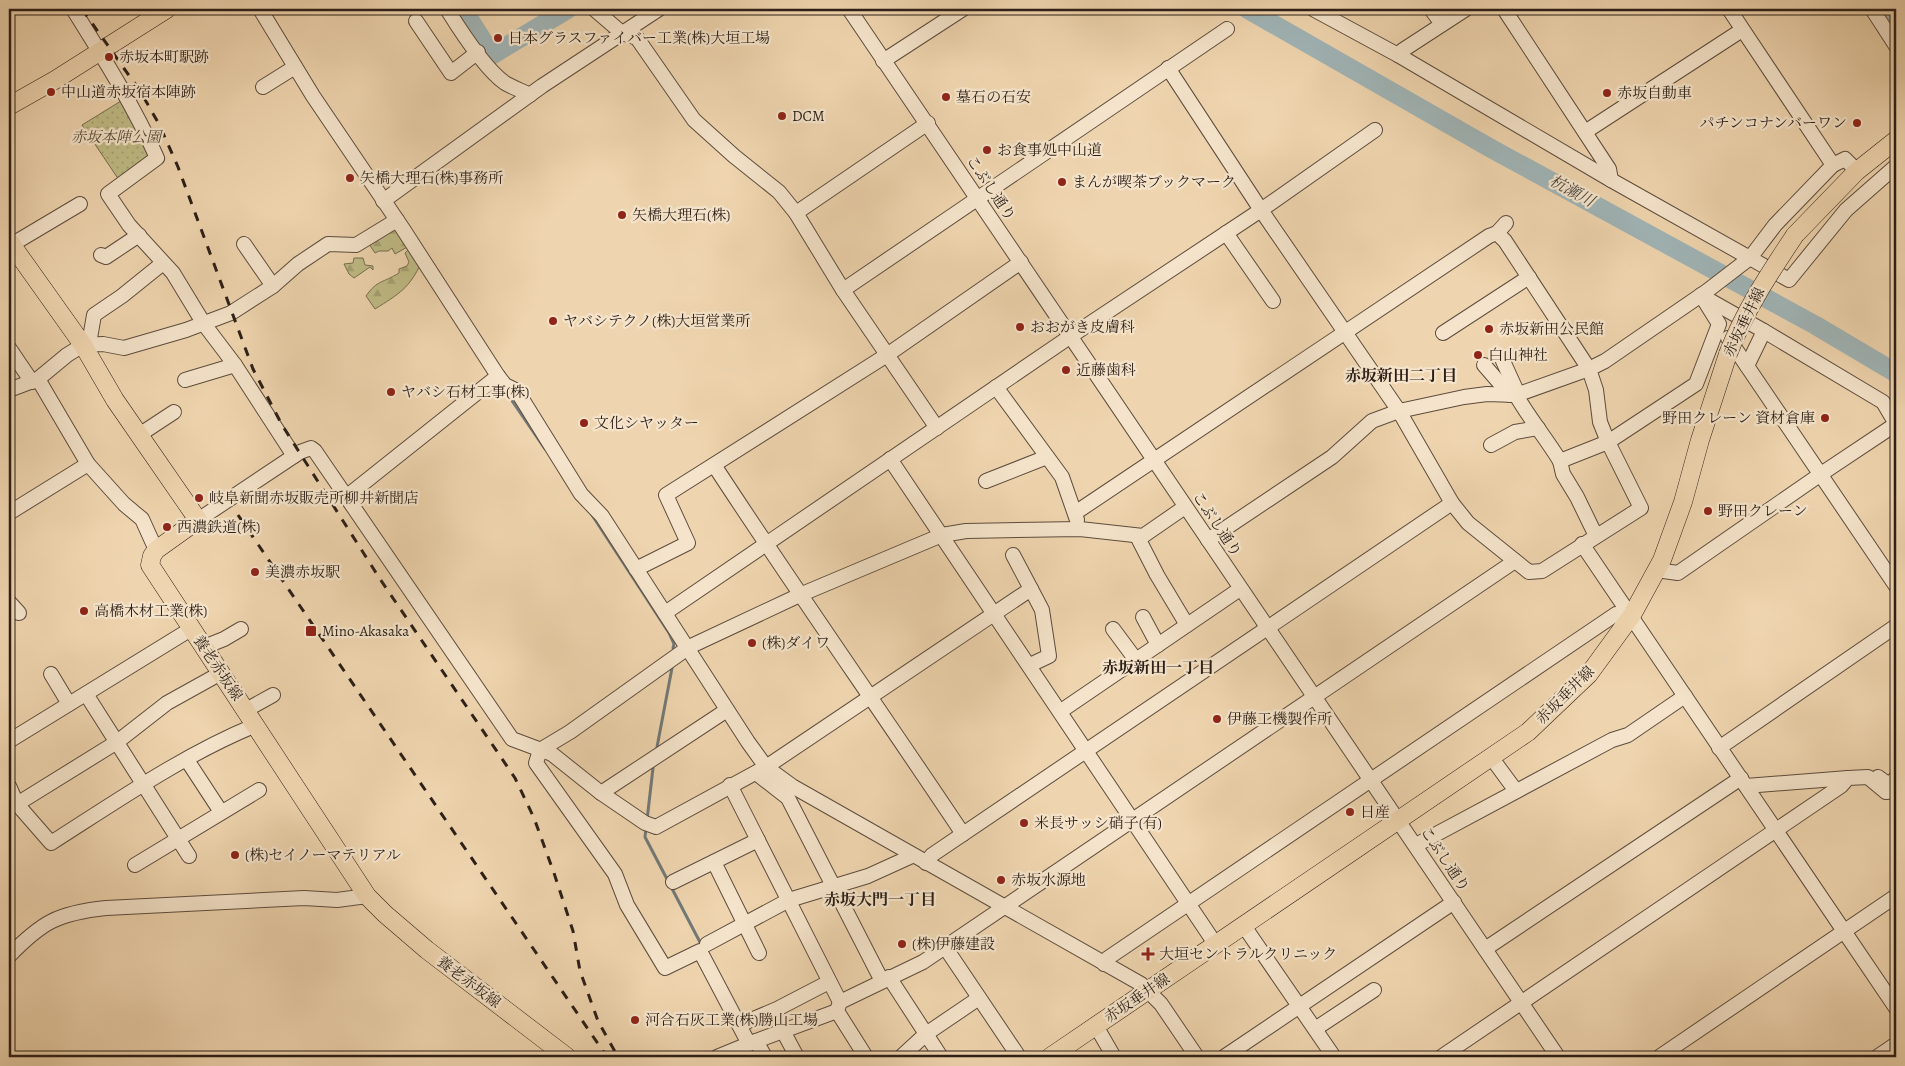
<svg xmlns="http://www.w3.org/2000/svg" width="1905" height="1066" viewBox="0 0 1905 1066" font-family="Alegreya,'Noto Serif JP',serif">
	<style>
		.forest { fill: url(#forest-firs); stroke: #766e4e }
		.park { fill: url(#park-dots); stroke: #766e4e }
		.lines { fill: none; stroke-linecap: round; stroke-linejoin: round }
		.stream { stroke: #727977; stroke-width: 3 }
		.river { stroke: #a0b5b7; stroke-width: 19 }
		.minor-casing { stroke: #5d4c3d; stroke-width: 16 }
		.major-casing { stroke: #2c1f17; stroke-width: 19 }
		.minor { stroke: #f5e4cb; stroke-width: 14 }
		.major { stroke: #efd5af; stroke-width: 18 }
		.rail { stroke: #2c1f17; stroke-width: 3; stroke-dasharray: 9 9; stroke-linecap: butt }
		.major-bridge-casing { stroke: #2c1f17; stroke-width: 19; stroke-linecap: butt }
		.major-bridge { stroke: #efd5af; stroke-width: 18 }
		.poi-dot { fill: #8f2418; stroke: #f5e4cb; stroke-width: 2 }
		.labels { text-anchor: middle; dominant-baseline: central; stroke-width: 4.5; stroke-linejoin: round; paint-order: stroke }
		.poi-label { font-size: 15px; fill: #2c1f17; stroke: #f5e4cb; text-anchor: start }
		.park-label { font-size: 15px; font-style: italic; fill: #584e38; stroke: #f5e4cb }
		.street-label { font-size: 15px; fill: #2c1f17; stroke: #f5e4cb }
		.water-label { font-size: 16px; font-style: italic; fill: #4f4c47; stroke: #f5e4cb }
		.neighbourhood-label { font-size: 16px; font-weight: bold; fill: #2c1f17; stroke: #f5e4cb }
	</style>
	<defs>
		<pattern id="forest-firs" width="22" height="20" patternUnits="userSpaceOnUse" patternTransform="scale(1.25)"><rect width="22" height="20" fill="#c0bc86"/><path d="M5 1l3.5 6h-7zM16 11l3.5 6h-7z" fill="#a5a173"/></pattern>
		<pattern id="park-dots" width="8" height="8" patternUnits="userSpaceOnUse" patternTransform="scale(1.25)"><rect width="8" height="8" fill="#c0bc86"/><path d="M2 2h.1M6 6h.1" fill="none" stroke="#a5a173" stroke-width="1.8" stroke-linecap="round"/></pattern>
	</defs>
	<rect width="100%" height="100%" fill="#efd5af"/>
	<filter id="stains"><feTurbulence type="fractalNoise" baseFrequency=".004" numOctaves="4"/><feColorMatrix values="0 0 0 0 .2 0 0 0 0 .09 0 0 0 0 .02 0 0 0 .5 -.17"/></filter>
	<radialGradient id="worn" r=".72"><stop offset=".6" stop-color="#630" stop-opacity="0"/><stop offset="1" stop-color="#630" stop-opacity=".3"/></radialGradient>
	<g class="forest">
		<polygon points="395,224 409,246 395,254 392,248 388,251 379,251 375,253 369,244"/>
		<path d="M413,249L422,261C410,288 399,294 375,309L366,296C377,280 383,283 399,273V269L407,266L409,262L405,253L408,250Z"/>
		<polygon points="354,258 363,258 365,265 373,266 373,270 370,267 354,278 349,274 344,264 353,263"/>
	</g>
	<polygon class="park" points="121,101 153,155 119,180 82,125"/>
	<g class="lines">
		<g class="stream">
			<polyline points="506,392 545,449"/>
			<polyline points="592,515 669,633 674,644 673,648"/>
			<polyline points="657,747 672,668"/>
			<polyline points="647,820 653,768"/>
			<polyline points="646,828 645,837 702,946"/>
		</g>
		<g class="river">
			<polyline points="463,9 492,55 568,9"/>
			<polyline points="1247,9 1492,149 1815,325 1896,373"/>
			<polyline points="1892,9 1896,16"/>
		</g>
		<g class="minor-casing">
			<g id="minor">
				<path d="M73,9C103,57 134,106 157,158L108,194L129,225L173,273L204,324L235,365L294,456"/>
				<polyline points="260,9 313,96 403,229 498,376 505,385 517,391 581,494 602,516 748,742 766,767 792,786 1141,984 1161,1004 1197,1057"/>
				<path d="M447,9C460,30 485,69 505,83C512,87 522,91 530,95"/>
				<polyline points="594,9 622,33 637,38 694,120 734,156 779,192 796,213 843,290 937,428"/>
				<polyline points="849,9 1558,1057"/>
				<polyline points="1313,9 1398,55 1611,180 1789,280 1846,210 1896,166"/>
				<polyline points="1431,9 1442,24"/>
				<polyline points="1504,9 1609,169 1611,180"/>
				<polyline points="1729,9 1833,165"/>
				<polyline points="1872,9 1896,46"/>
				<polyline points="416,21 451,73 478,52"/>
				<polyline points="1398,55 1403,50 1466,9"/>
				<polyline points="883,61 963,9"/>
				<polyline points="1168,68 1261,210 1399,411 1452,503 1468,523 1529,572 1542,571 1641,508 1608,442 1600,422 1596,390 1589,369 1505,241 1497,233"/>
				<polyline points="263,87 295,67"/>
				<polyline points="1585,132 1742,30"/>
				<polyline points="383,201 542,86 659,9"/>
				<polyline points="796,213 928,123"/>
				<polyline points="1226,233 1273,301"/>
				<polyline points="244,244 273,286"/>
				<polyline points="11,245 80,204"/>
				<polyline points="101,255 106,257 139,235"/>
				<polyline points="843,290 1227,29"/>
				<polyline points="1702,296 1764,331 1747,366"/>
				<polyline points="1443,333 1529,277"/>
				<polyline points="1728,338 1896,586"/>
				<polyline points="89,344 94,315 122,296 163,263"/>
				<polyline points="9,348 32,382"/>
				<polyline points="1503,361 1518,394"/>
				<polyline points="1484,365 1510,395"/>
				<polyline points="38,379 88,464 124,504 142,519 156,550"/>
				<polyline points="185,380 235,365"/>
				<polyline points="996,387 1062,477 1077,520"/>
				<polyline points="9,390 38,379 67,355 83,345 103,344 124,348 186,330 231,313 273,286 298,264 328,244 356,245 397,220"/>
				<path d="M1516,395C1529,418 1546,438 1560,461"/>
				<polyline points="139,435 174,412"/>
				<polyline points="1491,445 1515,432 1538,428"/>
				<polyline points="890,459 1216,945"/>
				<path d="M714,465C795,589 881,711 963,834"/>
				<polyline points="986,481 1047,457"/>
				<polyline points="346,497 498,376"/>
				<polyline points="9,513 88,464"/>
				<polyline points="1075,513 1489,236 1497,233 1506,223"/>
				<polyline points="198,520 300,452 311,448 315,451 512,739 552,754 601,793 645,823 656,827 766,767 1031,589 1013,555"/>
				<polyline points="1137,536 1157,575 1187,625"/>
				<polyline points="1596,536 1577,497 1563,474 1560,461 1608,442 1696,384 1719,324 1701,295"/>
				<polyline points="1208,540 1332,457 1372,421 1399,411 1464,397 1487,394 1516,395 1589,369 1605,361 1707,291 1750,258 1775,225 1833,165 1845,159 1857,171"/>
				<polyline points="1582,544 1896,1008"/>
				<polyline points="636,569 688,543 666,495 887,355 1021,262"/>
				<polyline points="1656,570 1678,573 1821,474 1896,424 1883,402 1764,331"/>
				<polyline points="9,602 19,613"/>
				<polyline points="665,613 1071,336 1261,210 1375,130"/>
				<polyline points="1143,617 1158,645"/>
				<polyline points="1113,629 1136,660"/>
				<polyline points="204,647 224,639 241,629"/>
				<polyline points="1030,665 1049,656 1042,610 1031,589"/>
				<polyline points="51,674 69,704"/>
				<polyline points="86,694 189,856"/>
				<polyline points="246,710 273,695"/>
				<polyline points="1061,711 1240,589"/>
				<polyline points="9,741 191,629"/>
				<polyline points="1719,748 1896,626"/>
				<polyline points="1491,757 1516,791"/>
				<polyline points="187,760 221,812"/>
				<polyline points="756,773 788,798 882,981"/>
				<polyline points="1878,777 1889,785 1896,778"/>
				<polyline points="730,785 840,1002"/>
				<path d="M9,786L17,804L51,843C117,801 183,755 256,725"/>
				<polyline points="1746,786 1848,778"/>
				<polyline points="601,793 727,710"/>
				<polyline points="17,804 117,742 167,703 221,673"/>
				<polyline points="1416,845 1612,740 1628,735 1685,696"/>
				<polyline points="714,862 759,953"/>
				<polyline points="926,863 932,855 1452,503"/>
				<polyline points="135,865 259,790"/>
				<polyline points="673,882 758,840"/>
				<polyline points="1244,926 1334,1057"/>
				<polyline points="707,944 789,900 868,876 912,856"/>
				<polyline points="945,947 1019,1057"/>
				<polyline points="1485,949 1741,778"/>
				<path d="M9,956C42,922 58,913 106,908L304,898L337,900L367,896"/>
				<polyline points="1104,964 1108,958 1616,614 1632,615"/>
				<polyline points="889,977 941,1057"/>
				<polyline points="739,1025 777,1009 829,982"/>
				<polyline points="1096,1026 1114,1057"/>
				<polyline points="1315,1029 1374,990"/>
				<polyline points="783,1031 797,1057"/>
				<polyline points="756,1041 765,1057"/>
				<polyline points="749,1044 700,951 665,968 627,905 615,874 536,763 540,750 570,732 689,647 802,594 942,535 966,531 1080,529 1143,536 1185,507"/>
				<polyline points="717,1057 756,1041 837,1011"/>
				<polyline points="866,1057 837,1011 840,1002 923,962 1515,561"/>
				<polyline points="901,1057 926,1034 979,998"/>
				<polyline points="1224,1057 1454,902"/>
				<polyline points="1441,1057 1841,786 1848,778 1868,777 1886,792 1896,791"/>
				<polyline points="1659,1057 1896,896"/>
				<polyline points="1877,1057 1896,1044"/>
			</g>
		</g>
		<g class="major-casing">
			<g id="major">
				<polyline points="9,106 55,80 167,9"/>
				<polyline points="1795,235 1857,171 1896,140"/>
				<polyline points="9,241 83,345 115,400 198,520 156,550 152,556 150,565 367,896 385,914 427,950 567,1057"/>
				<polyline points="1050,1057 1528,732 1589,674 1632,615 1662,560 1683,502 1700,440 1728,354"/>
			</g>
		</g>
		<use href="#minor" class="minor"/>
		<use href="#major" class="major"/>
		<g class="rail">
			<polyline points="82,9 140,91 159,124 178,167 253,369 282,425 380,579 515,778 534,818 554,873 573,931 580,971 598,1021 618,1057"/>
			<polyline points="238,515 607,1057"/>
		</g>
		<g class="major-bridge-casing">
			<path id="major-bridge" d="M1728,354C1745,310 1769,274 1795,235"/>
		</g>
		<use href="#major-bridge" class="major-bridge"/>
	</g>
	<g class="poi-dot">
		<circle cx="498" cy="38" r="5"/>
		<circle cx="109" cy="57" r="5"/>
		<circle cx="51" cy="92" r="5"/>
		<circle cx="1607" cy="93" r="5"/>
		<circle cx="946" cy="97" r="5"/>
		<circle cx="782" cy="116" r="5"/>
		<circle cx="1857" cy="123" r="5"/>
		<circle cx="987" cy="150" r="5"/>
		<circle cx="350" cy="178" r="5"/>
		<circle cx="1062" cy="182" r="5"/>
		<circle cx="622" cy="215" r="5"/>
		<circle cx="553" cy="321" r="5"/>
		<circle cx="1020" cy="327" r="5"/>
		<circle cx="1489" cy="329" r="5"/>
		<circle cx="1478" cy="355" r="5"/>
		<circle cx="1066" cy="370" r="5"/>
		<circle cx="391" cy="392" r="5"/>
		<circle cx="1825" cy="418" r="5"/>
		<circle cx="584" cy="423" r="5"/>
		<circle cx="199" cy="498" r="5"/>
		<circle cx="1708" cy="511" r="5"/>
		<circle cx="167" cy="527" r="5"/>
		<circle cx="255" cy="572" r="5"/>
		<circle cx="84" cy="611" r="5"/>
		<rect x="305" y="625" width="12" height="12" rx="2.5"/>
		<circle cx="752" cy="643" r="5"/>
		<circle cx="1217" cy="719" r="5"/>
		<circle cx="1350" cy="812" r="5"/>
		<circle cx="1024" cy="823" r="5"/>
		<circle cx="235" cy="855" r="5"/>
		<circle cx="1001" cy="880" r="5"/>
		<circle cx="902" cy="944" r="5"/>
		<path d="M1145.5 946.5h5v5h5v5h-5v5h-5v-5h-5v-5h5z"/>
		<circle cx="635" cy="1020" r="5"/>
	</g>
	<g class="labels">
		<g class="poi-label">
			<text x="508" y="38">日本グラスファイバー工業(株)大垣工場</text>
			<text x="119" y="57">赤坂本町駅跡</text>
			<text x="61" y="92">中山道赤坂宿本陣跡</text>
			<text x="1617" y="93">赤坂自動車</text>
			<text x="956" y="97">墓石の石安</text>
			<text x="792" y="116">DCM</text>
			<text x="1847" y="123" text-anchor="end">パチンコナンバーワン</text>
			<text x="997" y="150">お食事処中山道</text>
			<text x="360" y="178">矢橋大理石(株)事務所</text>
			<text x="1072" y="182">まんが喫茶ブックマーク</text>
			<text x="632" y="215">矢橋大理石(株)</text>
			<text x="563" y="321">ヤバシテクノ(株)大垣営業所</text>
			<text x="1030" y="327">おおがき皮膚科</text>
			<text x="1499" y="329">赤坂新田公民館</text>
			<text x="1488" y="355">白山神社</text>
			<text x="1076" y="370">近藤歯科</text>
			<text x="401" y="392">ヤバシ石材工事(株)</text>
			<text x="1815" y="418" text-anchor="end">野田クレーン 資材倉庫</text>
			<text x="594" y="423">文化シヤッター</text>
			<text x="209" y="498">岐阜新聞赤坂販売所柳井新聞店</text>
			<text x="1718" y="511">野田クレーン</text>
			<text x="177" y="527">西濃鉄道(株)</text>
			<text x="265" y="572">美濃赤坂駅</text>
			<text x="94" y="611">高橋木材工業(株)</text>
			<text x="322" y="631">Mino-Akasaka</text>
			<text x="762" y="643">(株)ダイワ</text>
			<text x="1227" y="719">伊藤工機製作所</text>
			<text x="1360" y="812">日産</text>
			<text x="1034" y="823">米長サッシ硝子(有)</text>
			<text x="245" y="855">(株)セイノーマテリアル</text>
			<text x="1011" y="880">赤坂水源地</text>
			<text x="912" y="944">(株)伊藤建設</text>
			<text x="1159" y="954">大垣セントラルクリニック</text>
			<text x="645" y="1020">河合石灰工業(株)勝山工場</text>
		</g>
		<g class="park-label">
			<text x="116" y="137">赤坂本陣公園</text>
		</g>
		<g class="street-label">
			<text transform="translate(991 188) rotate(56)">こぶし通り</text>
			<text transform="translate(1744 322) rotate(-64)">赤坂垂井線</text>
			<text transform="translate(1217 524) rotate(56)">こぶし通り</text>
			<text transform="translate(218 668) rotate(56)">養老赤坂線</text>
			<text transform="translate(1565 695) rotate(-45)">赤坂垂井線</text>
			<text transform="translate(1445 859) rotate(56)">こぶし通り</text>
			<text transform="translate(469 982) rotate(37)">養老赤坂線</text>
			<text transform="translate(1137 998) rotate(-34)">赤坂垂井線</text>
		</g>
		<g class="water-label">
			<text transform="translate(1572 191) rotate(29)">杭瀬川</text>
		</g>
		<g class="neighbourhood-label">
			<text x="1401" y="376">赤坂新田二丁目</text>
			<text x="1158" y="668">赤坂新田一丁目</text>
			<text x="880" y="900">赤坂大門一丁目</text>
		</g>
	</g>
	<rect width="1905" height="1066" fill="none" stroke="#efd5af" stroke-width="30"/>
	<rect x="10" y="10" width="1885" height="1046" fill="none" stroke="#2c1f17" stroke-width="2.5"/>
	<rect x="15" y="15" width="1875" height="1036" fill="none" stroke="#2c1f17"/>
	<rect width="100%" height="100%" filter="url(#stains)"/>
	<rect width="100%" height="100%" fill="url(#worn)"/>
</svg>
